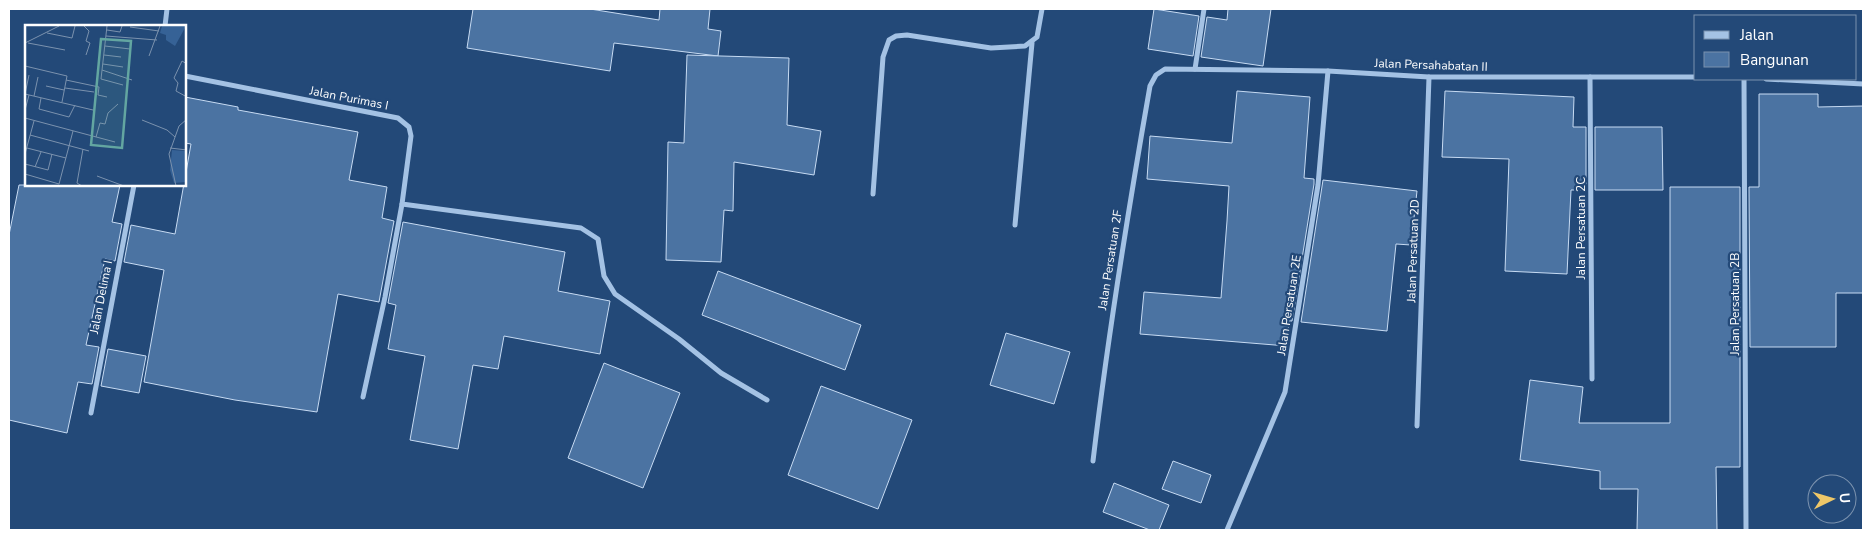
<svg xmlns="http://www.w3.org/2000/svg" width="1872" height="539" viewBox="0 0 1872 539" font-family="'Nunito Sans',sans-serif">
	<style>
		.building { fill: #4b73a2; stroke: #c7dbf3 }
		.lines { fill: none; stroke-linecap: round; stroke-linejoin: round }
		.minor { stroke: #a4c2e4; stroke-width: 5 }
		.labels { text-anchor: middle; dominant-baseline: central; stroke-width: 4.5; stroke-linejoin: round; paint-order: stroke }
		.street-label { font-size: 12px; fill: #fff; stroke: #234978 }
		.inset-road { fill: none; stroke: #7b92ae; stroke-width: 1 }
		.view { fill: #63a6a1; fill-opacity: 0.15; stroke: #63a6a1; stroke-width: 2.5 }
		.inset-edge { fill: none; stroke: #fff; stroke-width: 2.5 }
	</style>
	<rect width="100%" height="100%" fill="#234978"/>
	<g class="building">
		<polygon points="473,9 590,9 659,20 660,9 710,9 708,29 721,31 718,56 614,43 610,71 467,48"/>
		<polygon points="1154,9 1199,16 1193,56 1148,49"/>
		<polygon points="1228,9 1271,9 1263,66 1201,57 1207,17 1227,20"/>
		<polygon points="687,55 789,58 787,125 821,131 814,175 734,162 733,211 724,210 721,262 666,260 668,142 684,143"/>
		<polygon points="1237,91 1310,97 1304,178 1314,179 1314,184 1292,321 1289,321 1287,346 1140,334 1144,292 1221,298 1227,221 1229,186 1147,179 1150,136 1232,143"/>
		<polygon points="1445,91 1574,97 1573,127 1586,127 1586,190 1571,190 1567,274 1505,271 1509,159 1442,157"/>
		<polygon points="1759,94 1818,94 1818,107 1863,106 1863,293 1836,293 1836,347 1750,347 1749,187 1759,187"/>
		<polygon points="185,97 238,107 238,110 358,132 349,180 387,187 382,218 394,221 379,302 338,294 317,412 235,400 144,382 164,270 124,262 131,225 175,234 191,144 185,143"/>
		<polygon points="1595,127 1662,127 1663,190 1595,190"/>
		<polygon points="1323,180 1417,191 1411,245 1396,244 1387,331 1301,322"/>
		<polygon points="19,185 120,185 112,222 122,224 115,261 105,259 86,345 99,347 92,384 78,382 67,433 9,420 9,235"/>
		<polygon points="1670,187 1740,187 1740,467 1716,467 1717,530 1637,530 1638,489 1600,489 1600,471 1520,460 1530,380 1583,387 1579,423 1670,423"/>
		<polygon points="403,222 565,252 558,291 610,301 600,354 504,336 498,369 473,365 458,449 410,440 425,356 388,349 396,305 388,303"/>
		<polygon points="718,271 861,325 845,370 702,315"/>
		<polygon points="1006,333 1070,352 1054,404 990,385"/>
		<polygon points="108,349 146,356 139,393 101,386"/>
		<polygon points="604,363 680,393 643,488 568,458"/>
		<polygon points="821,386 912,420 878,509 788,475"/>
		<polygon points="1173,461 1211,475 1201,503 1162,489"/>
		<polygon points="1114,483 1169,505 1159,530 1150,530 1103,512"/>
	</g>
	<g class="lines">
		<g class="minor">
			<polyline points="165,26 167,9"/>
			<polyline points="1195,69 1204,9"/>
			<polyline points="185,76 398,118 409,127 411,136 402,204 581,228 598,239 604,276 615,294 679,339 721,373 767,400"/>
			<polyline points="1590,77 1592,379"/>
			<polyline points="1744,79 1746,529"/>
			<polyline points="1766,79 1863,84"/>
			<polyline points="873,194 883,57 889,40 896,36 907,35 991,48 1025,46 1037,37 1042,9"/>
			<polyline points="1015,225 1032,43"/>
			<polyline points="363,397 385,297 402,204"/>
			<polyline points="91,413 134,185"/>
			<polyline points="1417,426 1429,77"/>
			<path d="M1093,461C1108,335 1128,211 1150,86L1156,75L1165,69L1328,71L1429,77H1696"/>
			<polyline points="1227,530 1285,392 1318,185 1328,71"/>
		</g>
	</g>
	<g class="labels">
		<g class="street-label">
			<text transform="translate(1431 65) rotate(2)">Jalan Persahabatan II</text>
			<text transform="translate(349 98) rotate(11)">Jalan Purimas I</text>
			<text transform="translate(1581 228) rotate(-90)">Jalan Persatuan 2C</text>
			<text transform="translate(1413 251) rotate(-88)">Jalan Persatuan 2D</text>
			<text transform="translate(1110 260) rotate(-81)">Jalan Persatuan 2F</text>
			<text transform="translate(101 297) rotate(-79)">Jalan Delima I</text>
			<text transform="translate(1735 304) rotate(-90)">Jalan Persatuan 2B</text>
			<text transform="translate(1289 305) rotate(-81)">Jalan Persatuan 2E</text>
		</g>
	</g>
	<g transform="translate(25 25)">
		<rect width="161" height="161" fill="#234978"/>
		<path d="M137,1H161L150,21L141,15V10L135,8ZM147,125L161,126V157L149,158L145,145Z" fill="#366296"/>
		<path class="inset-road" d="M59,1L64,6L61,16L65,18L61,30M82,1L76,54L98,60M105,2L134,6M82,5L95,7L97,1M22,8L47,13L50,1M81,11L132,15M0,18L34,1M3,18L40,25M80,21L105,24M79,30L96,32M124,31L135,1M78,39L98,42M162,39L157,36L149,53L153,58L151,66L162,72M0,41L42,51L37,77M77,45L107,55M41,55L74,62L73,70L82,72M21,61L39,65M40,63L69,67M0,69L68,85M0,69L4,50M9,71L13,52M16,73L14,84L44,92L50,80M0,85L4,70M0,93L90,117M117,95L142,105L150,112M5,110L64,126M71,112L75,98L80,99L83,88L93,79M2,123L41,133M145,123L162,125M0,129L9,96M0,139L23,145L27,129M10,142L16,127M0,149L34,159M72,151L99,161M34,159L48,106M57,161L52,158L58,124M151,161L144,129L154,101L162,94"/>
		<path class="view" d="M76,14L106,16L97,123L66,120Z"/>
		<rect width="161" height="161" class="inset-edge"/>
	</g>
	<rect width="1872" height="539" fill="none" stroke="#ffffff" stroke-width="20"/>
	<rect x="1694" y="15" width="162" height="65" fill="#234978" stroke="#7b92ae"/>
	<rect x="1704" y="31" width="25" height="8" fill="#a4c2e4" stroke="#7b92ae"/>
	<text x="1740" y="40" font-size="15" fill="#ffffff">Jalan</text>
	<rect x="1704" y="52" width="25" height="15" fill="#4b73a2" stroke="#7b92ae"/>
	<text x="1740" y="65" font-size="15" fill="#ffffff">Bangunan</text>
	<g transform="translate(1832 499) rotate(85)"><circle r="24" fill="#234978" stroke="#7b92ae"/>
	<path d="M0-4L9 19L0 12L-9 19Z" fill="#eec768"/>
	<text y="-8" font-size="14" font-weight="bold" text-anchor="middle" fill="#ffffff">U</text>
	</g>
</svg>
